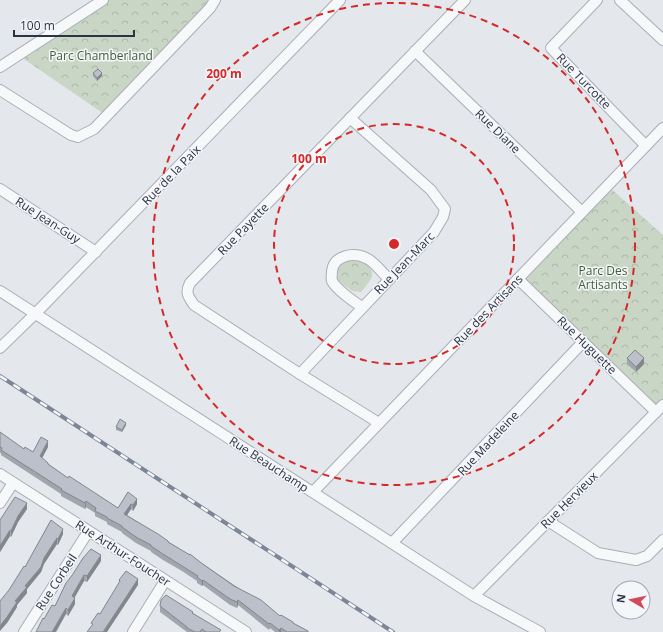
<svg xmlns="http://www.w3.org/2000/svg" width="663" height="632" viewBox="0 0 663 632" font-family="'Open Sans',sans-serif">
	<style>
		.forest { fill: url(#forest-crowns) }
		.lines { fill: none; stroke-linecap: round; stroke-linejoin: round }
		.minor-casing { stroke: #a9aeb7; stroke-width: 12 }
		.minor { stroke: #f7f8fa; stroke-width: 10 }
		.rail-casing { stroke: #7d8696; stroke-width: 4 }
		.rail { stroke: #f4f6f9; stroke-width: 2.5; stroke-dasharray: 8; stroke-linecap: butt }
		.wall { fill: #a1a5ae }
		.shaded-wall { fill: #83868d }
		.building { fill: #bbc0ca; stroke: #83868d }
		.ring { fill: none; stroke: #d62828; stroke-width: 2; stroke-dasharray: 7 5 }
		.labels { text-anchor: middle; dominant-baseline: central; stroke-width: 3; stroke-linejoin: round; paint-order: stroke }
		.park-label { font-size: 12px; fill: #3f6138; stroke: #f4f6f9 }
		.street-label { font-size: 12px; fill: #2b3445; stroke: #f4f6f9 }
		.centre { fill: #d62828; stroke: #f4f6f9; stroke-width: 2 }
		.ring-label { font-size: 12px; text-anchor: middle; font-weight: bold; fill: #d62828; stroke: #f4f6f9; stroke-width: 3; stroke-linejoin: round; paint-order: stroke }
	</style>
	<defs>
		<pattern id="forest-crowns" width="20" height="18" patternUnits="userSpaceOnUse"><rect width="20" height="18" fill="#c9d6c5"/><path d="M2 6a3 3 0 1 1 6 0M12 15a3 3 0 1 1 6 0" fill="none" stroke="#adb8ab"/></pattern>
	</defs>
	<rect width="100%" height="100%" fill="#e4e7ec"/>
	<g class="forest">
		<polygon points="103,0 215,0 107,116 18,55"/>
		<polygon points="608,186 663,235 663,406 656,412 518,279"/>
		<path d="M355,256C376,272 378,272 361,292L352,291L335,278C334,262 342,260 355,256Z"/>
	</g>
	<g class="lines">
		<g class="minor-casing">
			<g id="minor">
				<polyline points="597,0 551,48 646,146"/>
				<polyline points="620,0 663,40"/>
				<polyline points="415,51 582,212"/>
				<polyline points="0,67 103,0"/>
				<polyline points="0,90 71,135 78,137 94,129 210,8 215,0"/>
				<polyline points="0,189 96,252"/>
				<polyline points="518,279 656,412"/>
				<polyline points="0,291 474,596 540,632"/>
				<path d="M362,307C354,302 336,289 332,281C331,277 332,275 332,271C334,255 354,252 366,258C375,262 382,273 389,279"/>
				<polyline points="0,348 35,314 340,0"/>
				<polyline points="300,374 434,232 443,217 445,209 431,190 350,118"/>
				<path d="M379,423L300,374L194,305C188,296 185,293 190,283L465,0"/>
				<polyline points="0,474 246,632"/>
				<polyline points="313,492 663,128"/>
				<polyline points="0,503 13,483"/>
				<polyline points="548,521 598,553 636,560 647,556 663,540"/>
				<polyline points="392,543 583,342"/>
				<polyline points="474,596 663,405"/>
				<polyline points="24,632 88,532"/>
				<polyline points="133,632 165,581"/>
			</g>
		</g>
		<use href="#minor" class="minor"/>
		<g class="rail-casing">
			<polyline id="rail" points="0,376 393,632"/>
		</g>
		<use href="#rail" class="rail"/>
	</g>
	<g class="wall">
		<polygon points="93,73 102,76 97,81 93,76"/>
		<polygon points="627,358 644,364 636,372 627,364"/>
		<polygon points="126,425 122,432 116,430 116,427"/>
		<polygon points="0,432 24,449 33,452 48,447 42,458 48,464 68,478 118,508 128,492 137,504 133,511 131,509 127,515 200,562 280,616 308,632 275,632 270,628 269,630 238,605 237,608 230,605 203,585 202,586 197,583 197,581 182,571 163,560 151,552 151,551 136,543 122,533 122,532 107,524 107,522 95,516 95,513 86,507 85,509 61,496 61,494 1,455 1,453 0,453"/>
		<polygon points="27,509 18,522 11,537 10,536 0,552 0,520"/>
		<polygon points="51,520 63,534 58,545 57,544 44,564 41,572 27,589 27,593 17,605 17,607 7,623 9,590 25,567"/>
		<polygon points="101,561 87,582 84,581 74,598 75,604 68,616 66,614 44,619 55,606 66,583"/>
		<polygon points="160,606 193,613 221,632 187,632 160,612"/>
	</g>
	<g class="shaded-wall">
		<polygon points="102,73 102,76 97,81 97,78"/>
		<polygon points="644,358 644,364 636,372 636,367"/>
		<polygon points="126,423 126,425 122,432 122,430"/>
		<polygon points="48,441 48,447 40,462 40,456"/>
		<polygon points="137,499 137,504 133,511 133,505"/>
		<polygon points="86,501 86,507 85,509 85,503"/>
		<polygon points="27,503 27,509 18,522 11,537 11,531 18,516"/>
		<polygon points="131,504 131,509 124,520 124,514"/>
		<polygon points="63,529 63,534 58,545 58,539"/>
		<polygon points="10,530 10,536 0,552 0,546"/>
		<polygon points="57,538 57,544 44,564 41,572 27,589 27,593 17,605 17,607 7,623 0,631 0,626 25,586"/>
		<polygon points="101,555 101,561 87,582 87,576"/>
		<polygon points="84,575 84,581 72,602 72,596"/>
		<polygon points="138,579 138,585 107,632 103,632"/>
		<polygon points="203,580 203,585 202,586 202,581"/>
		<polygon points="75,598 75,604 68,616 68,610"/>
		<polygon points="238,600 238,605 237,608 237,602"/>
		<polygon points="66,608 66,614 56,632 52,632"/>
		<polygon points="281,628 281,632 279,632 279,630"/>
	</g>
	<g class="building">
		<polygon points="98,69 102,73 97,78 93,73"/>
		<polygon points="635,350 644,358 636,367 627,358"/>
		<polygon points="120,419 126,423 122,430 116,427"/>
		<polygon points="0,432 24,449 25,447 33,452 41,437 48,441 40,456 48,463 48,464 68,478 69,476 118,508 128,492 137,499 133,505 131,504 124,514 158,534 168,541 168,542 190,555 190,554 200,562 234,586 261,600 280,616 281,615 293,622 293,623 308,631 308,632 287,632 281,628 279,630 270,623 269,624 238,600 237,602 230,599 203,580 202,581 197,577 198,576 182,566 163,554 151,546 151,545 136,537 122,527 122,526 107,518 107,517 95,511 96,508 86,501 85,503 61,490 62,489 1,450 2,448 0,447"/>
		<polygon points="15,497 27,503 18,516 11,531 10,530 0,546 0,520"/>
		<polygon points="51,520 63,529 58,539 57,538 44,558 41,567 25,586 27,587 15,601 17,602 7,617 0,626 0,601 9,590 24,566 25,567"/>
		<polygon points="91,549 101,555 87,576 84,575 72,596 75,598 68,610 66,608 52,632 36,632 43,618 44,619 52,605 55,606 66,583 73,574 83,558"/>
		<polygon points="126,571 138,579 103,632 87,632 93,624 91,623 98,613 100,614 120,581 119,580"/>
		<polygon points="166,595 193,612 192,613 221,630 219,632 206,632 202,629 200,632 195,632 187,628 187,627 160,606 161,600"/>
	</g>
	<g class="ring">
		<circle cx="394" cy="244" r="120"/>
		<circle cx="394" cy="244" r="241"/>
	</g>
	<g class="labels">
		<g class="park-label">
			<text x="101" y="55">Parc Chamberland</text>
			<text x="603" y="270">Parc Des<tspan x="603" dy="14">Artisants</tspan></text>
		</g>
		<g class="street-label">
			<text transform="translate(584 81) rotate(46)">Rue Turcotte</text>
			<text transform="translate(498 131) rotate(44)">Rue Diane</text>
			<text transform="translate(171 175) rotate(-46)">Rue de la Paix</text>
			<text transform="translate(48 220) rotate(33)">Rue Jean-Guy</text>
			<text transform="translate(243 229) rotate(-46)">Rue Payette</text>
			<text transform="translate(404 263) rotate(-46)">Rue Jean-Marc</text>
			<text transform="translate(488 310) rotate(-46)">Rue des Artisans</text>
			<text transform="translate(587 345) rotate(44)">Rue Huguette</text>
			<text transform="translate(488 443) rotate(-47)">Rue Madeleine</text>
			<text transform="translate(269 464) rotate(33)">Rue Beauchamp</text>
			<text transform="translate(569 500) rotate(-45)">Rue Hervieux</text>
			<text transform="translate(123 553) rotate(33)">Rue Arthur-Foucher</text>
			<text transform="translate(56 582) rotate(-57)">Rue Corbeil</text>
		</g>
	</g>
	<circle cx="394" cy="244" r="6" class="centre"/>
	<g class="ring-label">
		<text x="224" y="78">200 m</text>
		<text x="309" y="163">100 m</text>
	</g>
	<g transform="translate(631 600) rotate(279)"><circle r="19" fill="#f4f6f9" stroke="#a4a8b1"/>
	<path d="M0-3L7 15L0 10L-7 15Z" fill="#d1495b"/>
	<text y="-6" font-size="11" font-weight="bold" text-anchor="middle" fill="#2b3445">N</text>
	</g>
	<path d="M14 30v6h120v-6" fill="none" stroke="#2b3445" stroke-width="2"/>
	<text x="20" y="30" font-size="12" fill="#2b3445" stroke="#f4f6f9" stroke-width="3" paint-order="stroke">100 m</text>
</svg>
